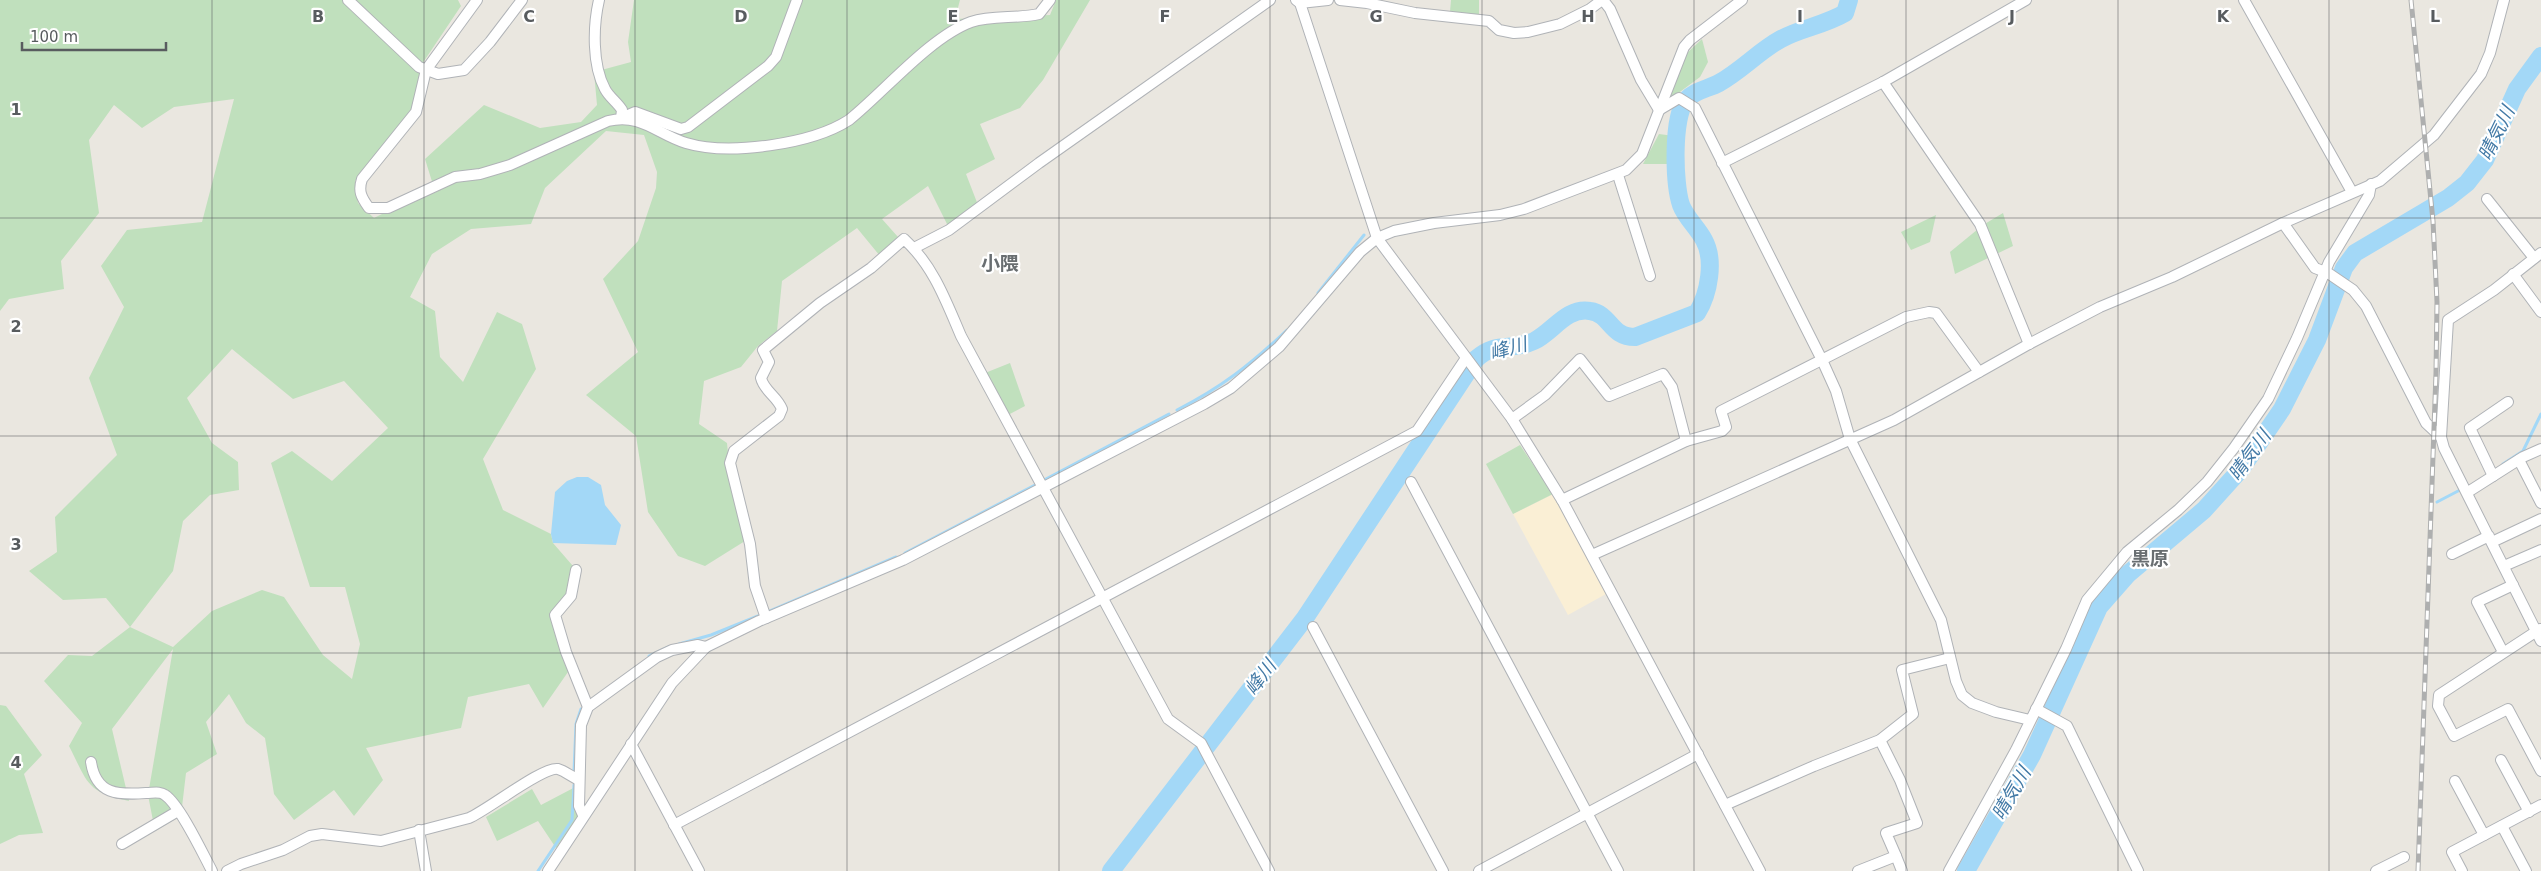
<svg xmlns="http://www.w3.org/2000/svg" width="2541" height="871" viewBox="0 0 2541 871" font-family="'DejaVu Sans','Noto Sans JP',sans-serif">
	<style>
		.commercial { fill: #faefd5 }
		.green { fill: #c0e0bd; fill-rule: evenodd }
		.water { fill: #a3d8f7 }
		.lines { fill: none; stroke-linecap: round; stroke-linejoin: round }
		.stream { stroke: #a3d8f7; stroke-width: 3 }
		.river { stroke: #a3d8f7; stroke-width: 18 }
		.street-casing { stroke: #b0b3b7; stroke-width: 12 }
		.street { stroke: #fff; stroke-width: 10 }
		.rail-casing { stroke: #aeafaf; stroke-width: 5 }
		.rail { stroke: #fff; stroke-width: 3; stroke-dasharray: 9; stroke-linecap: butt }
		.grid { fill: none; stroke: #585c5f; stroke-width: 1; stroke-opacity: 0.55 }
		.labels { text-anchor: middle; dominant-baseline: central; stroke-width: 4.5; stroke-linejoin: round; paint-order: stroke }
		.water-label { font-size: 19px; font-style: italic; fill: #437aa6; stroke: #fff }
		.neighbourhood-label { font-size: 19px; font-weight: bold; fill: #696e71; stroke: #fff }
		.grid-label { font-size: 16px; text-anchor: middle; font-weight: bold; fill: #585c5f; stroke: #fff; stroke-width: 4.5; stroke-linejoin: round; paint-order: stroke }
	</style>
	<rect width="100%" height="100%" fill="#eae7e0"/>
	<polygon class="commercial" points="1553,494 1606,594 1568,615 1513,514"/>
	<g class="green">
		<path d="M0,0H458L461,6L422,64L413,107L355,181L358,203L374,218L434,188L425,159L484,105L540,128L581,122L597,105L594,72L631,62L628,42L634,0H960L955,19L1050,15L1056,0H1090L1043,80L1020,108L980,124L995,159L966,174L978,205L948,226L928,186L882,219L898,237L880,256L857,228L782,281L777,331L758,346L741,367L704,381L699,424L727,443L731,485L745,541L705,566L678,556L648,512L636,436L586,395L638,352L603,279L638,241L656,188L657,172L644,135L606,131L545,188L531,224L471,229L432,254L410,297L435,311L440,357L463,382L497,312L522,324L536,369L483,459L503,510L551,534L553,543L579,573L553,620L568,672L543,708L529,684L468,697L461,728L366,748L383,780L354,816L334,790L294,820L274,794L265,738L246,723L229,694L206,722L217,754L186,773L182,807L184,814L155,831L148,795L173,649L112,729L129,801C86,792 88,783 69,746L82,723L44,681L68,655L92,656L130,627L106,598L63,600L29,571L57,552L55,517L117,455L89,378L124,307L101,266L127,230L202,222L234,99L174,107L142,128L114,105L89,140L99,213L61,261L64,289L9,299L0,311ZM232,349L293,399L344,381L388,428L332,481L292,451L271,463L310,587H345L360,644L352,679L323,655L284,597L262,590L212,611L173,647L130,627L173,571L183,521L210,495L239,490L238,462L212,443L187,398Z"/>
		<polygon points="1451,0 1479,0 1479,15 1450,12"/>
		<polygon points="1702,39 1708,62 1700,77 1669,100 1686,54"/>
		<polygon points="1659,134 1674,136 1670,164 1643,164"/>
		<polygon points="2003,213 2013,246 1955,274 1950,252 1983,225"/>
		<polygon points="1936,215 1930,242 1911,250 1901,232"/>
		<polygon points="1010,363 1025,406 1004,417 980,375"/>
		<polygon points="1520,445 1553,494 1513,514 1486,464"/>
		<polygon points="0,705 6,706 42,755 24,774 43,833 19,835 0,844"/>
		<polygon points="581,784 583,810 556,848 538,821 497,841 486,817 532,789 541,805"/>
	</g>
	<polygon class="water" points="577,477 588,477 601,485 605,505 621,525 616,545 553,543 551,534 555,492 567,481"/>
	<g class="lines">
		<g class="stream">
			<polyline points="1318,293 1364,235"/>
			<path d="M1177,410C1222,387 1250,365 1287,330"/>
			<polyline points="2503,464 2523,451 2541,414"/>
			<polyline points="1044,480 1169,414"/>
			<polyline points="2437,502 2460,490"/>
			<polyline points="905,553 1037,484"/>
			<polyline points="770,611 896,557"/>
			<polyline points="679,644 711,635 758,616"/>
			<polyline points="649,656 668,647"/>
			<polyline points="574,772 576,724 581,709"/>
			<polyline points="538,871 572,820 574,785"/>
		</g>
		<g class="river">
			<path d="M1111,871L1305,618L1476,359C1497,340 1511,352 1534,341C1553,332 1566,307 1590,311C1611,314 1610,337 1635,337L1697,313C1709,294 1715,260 1704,240C1697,227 1686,218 1681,205C1674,184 1672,117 1686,100C1695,90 1708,89 1719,83C1741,71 1759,51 1781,39C1801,28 1825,25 1845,13L1849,0"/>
			<polyline points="1966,871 2032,755 2099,607 2128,574 2204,510 2241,469 2282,409 2317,340 2344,268 2355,253 2448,198 2467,183 2485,160 2517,89 2541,56"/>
		</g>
		<g class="street-casing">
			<g id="street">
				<polyline points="348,0 419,67 438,74 464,70 490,42 522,0"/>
				<path d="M477,0L426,70L416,112L362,179C358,191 361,197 369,208H388L455,177L480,174L510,165L608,121C641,113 657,134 686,143C729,156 812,144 849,120C883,93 930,37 971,22C992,15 1016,19 1039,14L1050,0"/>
				<path d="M599,0C593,26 592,65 605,89C609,97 617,102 622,110L621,118L635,112L681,129L688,127L768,66L776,57L797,0"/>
				<polyline points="1296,0 1300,3 1328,0"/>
				<polyline points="1340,0 1367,3 1415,13 1489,21 1499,30 1514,33 1528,32 1560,24 1590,9 1602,0"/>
				<polyline points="1603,0 1610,9 1641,80 1659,110"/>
				<polyline points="2244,0 2352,192"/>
				<polyline points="1300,3 1377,238 1512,419 1562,500 1760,871"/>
				<polyline points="1883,82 1980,224 2029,344"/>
				<polyline points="1659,110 1679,98 1695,108 1822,360 1836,391 1850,439 1941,620 1956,681 1962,695 1972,703 1996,712 2030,720"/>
				<polyline points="1722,163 1883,82 2026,0"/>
				<polyline points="1618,175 1650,276"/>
				<polyline points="2487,199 2534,258"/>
				<polyline points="2283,223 2315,268 2328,273 2353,290 2366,306 2426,423 2441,437 2444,448 2541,641"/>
				<polyline points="914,248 949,230 1039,163 1270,0"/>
				<polyline points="2513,274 2541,312"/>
				<polyline points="1512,419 1545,395 1580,359 1609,396 1663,374 1672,387 1686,441"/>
				<polyline points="2441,437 2448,320 2494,290 2541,253"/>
				<polyline points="2519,460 2541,503"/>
				<polyline points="2493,476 2470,428 2508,402"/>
				<polyline points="1411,482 1618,871"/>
				<polyline points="2468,492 2523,457 2541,449"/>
				<polyline points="1562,500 1686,441 1722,431 1726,427 1721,411 1906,317 1929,312 1936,313 1979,372"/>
				<polyline points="2492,542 2541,519"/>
				<polyline points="2452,554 2489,536"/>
				<polyline points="1592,555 1894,420 2029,344 2100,307 2172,277 2283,223 2380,181 2434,135 2481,74 2490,53 2504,0"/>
				<polyline points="2504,566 2541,550"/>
				<polyline points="576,570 571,596 555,615 566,652 588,707"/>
				<path d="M766,618L755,586L750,544L730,463L734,451L779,416L782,409C777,396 764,391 761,378L769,362L763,350L820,303L871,268L904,239C933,265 946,301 961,336L1168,719L1201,743L1269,871"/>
				<polyline points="1313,627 1443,871"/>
				<polyline points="2540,629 2439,695 2438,706 2454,736 2508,709 2541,771"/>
				<polyline points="2503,652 2477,602 2513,585"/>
				<polyline points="2036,709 2067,726 2138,871"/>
				<polyline points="631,744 699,871"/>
				<polyline points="2501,760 2529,812"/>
				<path d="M91,762C96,795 118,795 146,793C153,793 160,791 165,795C180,805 203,854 212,871"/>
				<polyline points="2455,781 2484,835"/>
				<polyline points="1725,805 1814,766 1880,740 1913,714 1902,670 1950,658"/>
				<polyline points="583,815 579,806 581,725 588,707 657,657 672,650 698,645 706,647"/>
				<polyline points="674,825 1417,431 1466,358"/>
				<polyline points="2502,826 2526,871"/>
				<polyline points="419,830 426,871"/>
				<polyline points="122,844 178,811"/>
				<polyline points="1896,856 1902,871"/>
				<path d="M227,871L241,864L283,850L310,836L322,834L381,841L469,818C488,810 543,766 558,769C565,771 572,777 579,780"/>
				<polyline points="548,871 672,683 706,647 759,621 903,560 1204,404 1231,388 1279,347 1360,252 1377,238 1394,231 1434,223 1500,215 1524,209 1626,170 1642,154 1684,47 1690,40 1742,0"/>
				<polyline points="1479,871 1698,754"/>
				<polyline points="1858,871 1896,856 1886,833 1917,823 1900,780 1880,740"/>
				<polyline points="1949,871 2016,750 2066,649 2087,600 2127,552 2178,510 2207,482 2234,448 2268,399 2297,338 2329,262 2369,195 2371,184"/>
				<polyline points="2376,871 2404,857"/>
				<polyline points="2462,871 2452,852 2541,805"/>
			</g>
		</g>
		<use href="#street" class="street"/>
		<g class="rail-casing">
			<polyline id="rail" points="2411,0 2433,221 2437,302 2436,373 2418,871"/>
		</g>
		<use href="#rail" class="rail"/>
	</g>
	<path class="grid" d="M212,0V871M424,0V871M635,0V871M847,0V871M1059,0V871M1270,0V871M1482,0V871M1694,0V871M1906,0V871M2118,0V871M2329,0V871M0,218H2541M0,436H2541M0,653H2541"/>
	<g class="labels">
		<g class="water-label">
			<text transform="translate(2496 133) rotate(-64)">晴気川</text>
			<text transform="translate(1508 348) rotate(-15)">峰川</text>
			<text transform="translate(2249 455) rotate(-54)">晴気川</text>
			<text transform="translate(1260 677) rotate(-53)">峰川</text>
			<text transform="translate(2011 793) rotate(-60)">晴気川</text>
		</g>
		<g class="neighbourhood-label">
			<text x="1000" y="263">小隈</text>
			<text x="2150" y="558">黒原</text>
		</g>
	</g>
	<g class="grid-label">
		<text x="318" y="22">B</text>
		<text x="529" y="22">C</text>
		<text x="741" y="22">D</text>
		<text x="953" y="22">E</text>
		<text x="1165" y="22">F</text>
		<text x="1376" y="22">G</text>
		<text x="1588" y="22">H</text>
		<text x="1800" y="22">I</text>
		<text x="2012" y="22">J</text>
		<text x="2223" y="22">K</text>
		<text x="2435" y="22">L</text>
		<text x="16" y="115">1</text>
		<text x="16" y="332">2</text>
		<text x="16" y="550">3</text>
		<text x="16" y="768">4</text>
	</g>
	<path d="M22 42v8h144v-8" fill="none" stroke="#585c5f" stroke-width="2.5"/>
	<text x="30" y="42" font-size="15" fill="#585c5f" stroke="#ffffff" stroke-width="4" paint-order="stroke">100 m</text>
</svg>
